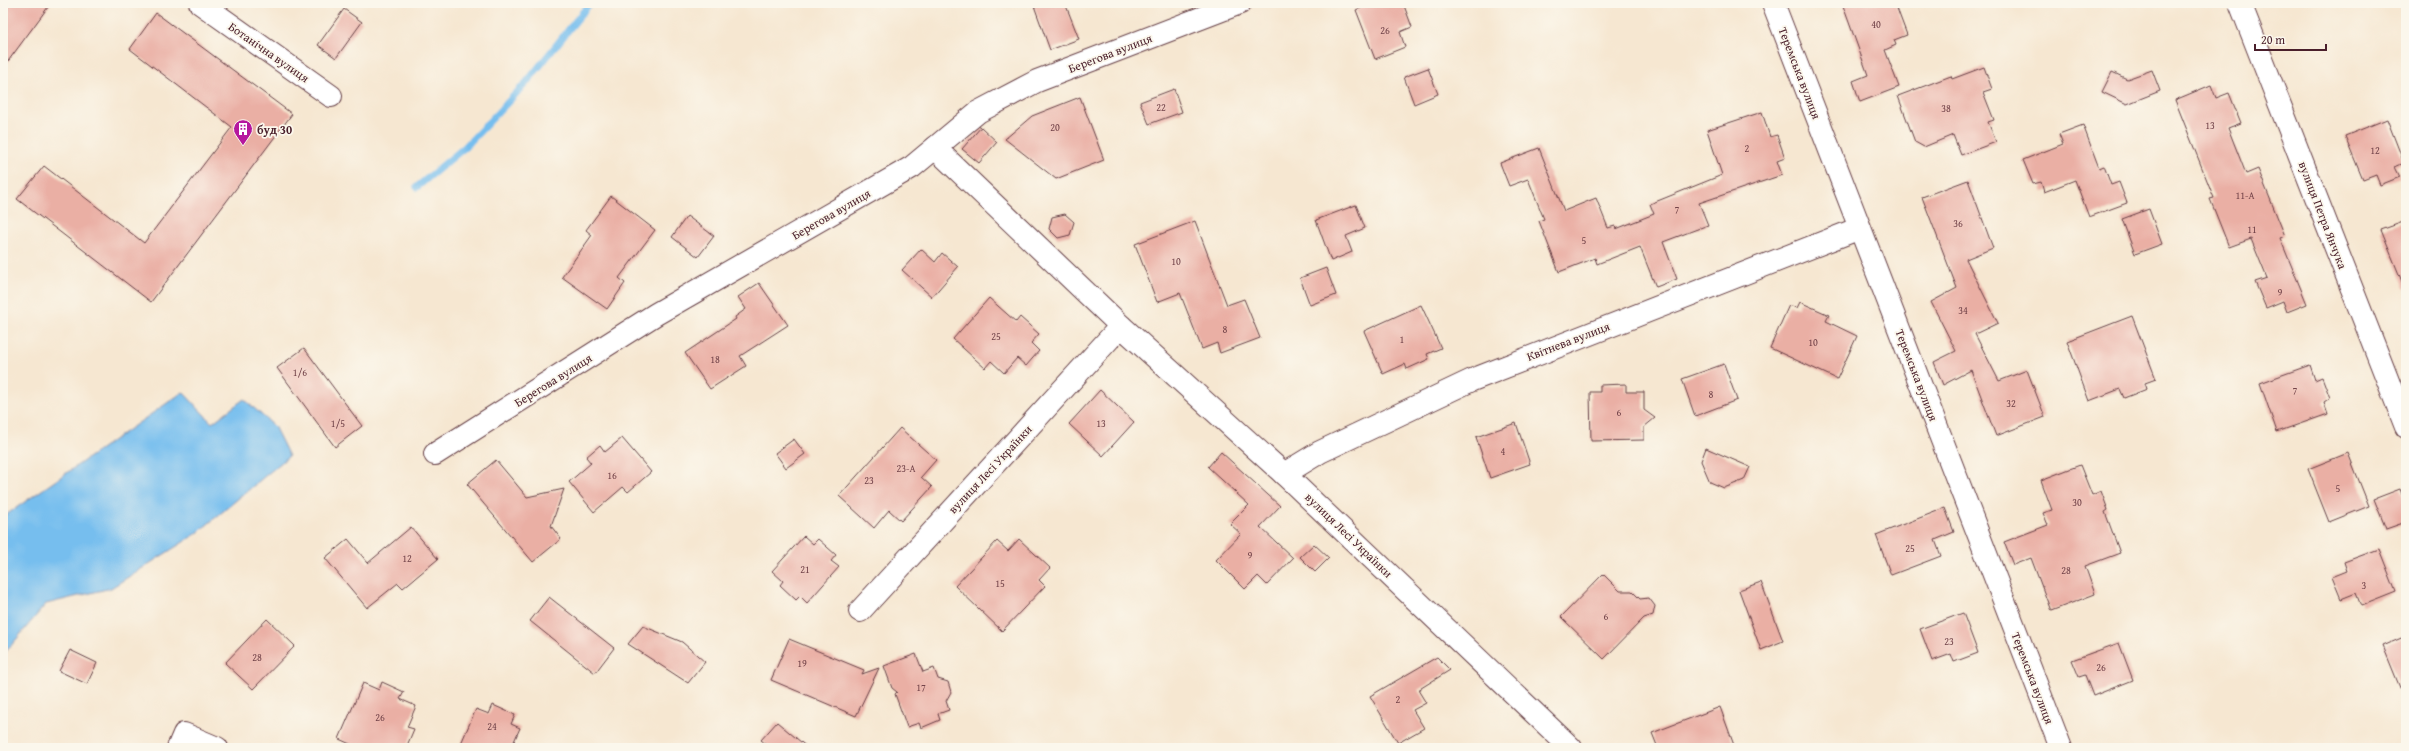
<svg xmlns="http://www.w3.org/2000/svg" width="2409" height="751" viewBox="0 0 2409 751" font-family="'Gentium Book Plus',serif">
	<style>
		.water { fill: #76beee; stroke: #606e8c }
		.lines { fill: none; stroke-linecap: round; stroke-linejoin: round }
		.stream { stroke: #76beee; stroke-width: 7 }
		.building { fill: #eaafa4 }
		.street-casing { stroke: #643d44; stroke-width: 24 }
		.street { stroke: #fff; stroke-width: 22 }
		.labels { text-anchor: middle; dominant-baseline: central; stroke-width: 3.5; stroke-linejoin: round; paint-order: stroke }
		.number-label { font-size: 10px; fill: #724349 }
		.street-label { font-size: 12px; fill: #4a1f2b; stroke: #fbf7ec }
		.poi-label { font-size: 12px; font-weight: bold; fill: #4a1f2b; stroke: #fbf7ec; text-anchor: start }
	</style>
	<rect width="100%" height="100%" fill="#fbf7ec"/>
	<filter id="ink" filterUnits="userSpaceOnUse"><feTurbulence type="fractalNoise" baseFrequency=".025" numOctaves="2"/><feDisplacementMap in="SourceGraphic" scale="8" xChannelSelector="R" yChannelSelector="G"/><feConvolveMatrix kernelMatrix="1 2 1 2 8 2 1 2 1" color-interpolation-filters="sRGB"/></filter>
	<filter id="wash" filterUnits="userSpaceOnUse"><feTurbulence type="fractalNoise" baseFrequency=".012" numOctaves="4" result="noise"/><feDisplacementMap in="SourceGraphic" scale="16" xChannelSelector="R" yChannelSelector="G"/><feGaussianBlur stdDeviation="0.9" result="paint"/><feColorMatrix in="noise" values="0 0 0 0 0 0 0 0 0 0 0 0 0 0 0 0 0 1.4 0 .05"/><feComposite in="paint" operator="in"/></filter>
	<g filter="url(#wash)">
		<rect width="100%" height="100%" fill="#f6e7d1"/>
		<polygon class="water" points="183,392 212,423 244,399 274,426 289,456 196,534 111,588 46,604 3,655 3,517"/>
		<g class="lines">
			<polyline class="stream" points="417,187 465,147 526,83 590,3"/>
		</g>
		<g id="blocks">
			<g class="building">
				<polygon points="3,3 51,3 3,68"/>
				<polygon points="1033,3 1065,3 1079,39 1050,50"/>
				<polygon points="1373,3 1403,3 1412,27 1400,32 1405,47 1375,59 1356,10"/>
				<polygon points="1842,3 1895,3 1907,35 1894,40 1896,45 1885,50 1899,87 1860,102 1853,81 1868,75"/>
				<polygon points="344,9 362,22 336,58 318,45"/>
				<polygon points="156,13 292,114 151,302 17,199 44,166 144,243 232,127 130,49"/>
				<polygon points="1984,67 1992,89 1983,92 1994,120 1988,122 1996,142 1961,155 1953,135 1924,147 1915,142 1898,96 1951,76 1952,79"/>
				<polygon points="1428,68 1438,94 1414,104 1404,77"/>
				<polygon points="2152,70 2160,91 2127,104 2102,92 2112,72 2127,79"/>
				<polygon points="2211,85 2216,98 2229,93 2241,123 2228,128 2246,174 2258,169 2285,236 2280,238 2307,304 2287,312 2283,301 2266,308 2255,282 2267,278 2251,239 2229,247 2210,199 2214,198 2175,100"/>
				<polygon points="1174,89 1182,112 1149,124 1140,102"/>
				<polygon points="1080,97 1104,160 1056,179 1005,139 1032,116"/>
				<polygon points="1762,112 1770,137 1777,135 1785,158 1777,161 1782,175 1699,203 1708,225 1663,242 1677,279 1656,287 1640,247 1597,264 1595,258 1559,272 1539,221 1544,219 1528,179 1509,186 1500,163 1539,148 1564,211 1596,198 1608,228 1615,226 1616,229 1654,214 1650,204 1722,175 1707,130"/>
				<polygon points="2387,119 2404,163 2395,167 2400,177 2380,185 2376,175 2363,180 2345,136"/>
				<polygon points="2083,125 2099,168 2104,166 2111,185 2119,182 2127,203 2089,217 2075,180 2044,192 2041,182 2033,184 2023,160 2063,144 2059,134"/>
				<polygon points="981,127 997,142 979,163 962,149"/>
				<polygon points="1968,180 1993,248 1966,259 1998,323 1975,334 1999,381 2027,370 2045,417 1996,436 1971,370 1943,385 1934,362 1956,351 1931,302 1957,288 1922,197"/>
				<polygon points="611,196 655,230 619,278 625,283 607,309 562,277 592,235 586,230"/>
				<polygon points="1356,205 1365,228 1346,236 1352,252 1331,261 1316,220"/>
				<polygon points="2149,209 2162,244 2135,254 2122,219"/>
				<polygon points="1065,214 1074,222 1070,235 1058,238 1049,229 1052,217"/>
				<polygon points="687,216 714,236 698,257 672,237"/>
				<polygon points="1195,221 1227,305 1244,299 1260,338 1220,353 1217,343 1202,349 1180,293 1157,302 1135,244"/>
				<polygon points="2406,221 2406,289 2405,289 2381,230"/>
				<polygon points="921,249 935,262 942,253 958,267 932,297 902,270"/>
				<polygon points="1326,268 1336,295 1310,305 1300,278"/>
				<polygon points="759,283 788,325 740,356 746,366 710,389 685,353 736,319 735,317 746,309 738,297"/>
				<polygon points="989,298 1016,322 1020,317 1039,334 1031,343 1039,351 1026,366 1017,358 1004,373 991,361 985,368 953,339"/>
				<polygon points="1800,302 1829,315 1826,321 1857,336 1837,379 1770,348 1789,305 1797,308"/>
				<polygon points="1421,305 1441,348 1427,354 1429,359 1407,369 1405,364 1383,374 1364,331"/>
				<polygon points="2132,316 2156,379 2145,383 2147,389 2124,398 2120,389 2089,401 2067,341"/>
				<polygon points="304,348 362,426 335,447 277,368"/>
				<polygon points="1724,364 1737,400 1695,416 1682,379"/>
				<polygon points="2310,365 2315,380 2322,377 2330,398 2324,402 2328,414 2277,432 2260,383"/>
				<polygon points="1626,384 1626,392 1644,392 1644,410 1655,418 1644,427 1644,440 1591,441 1590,392 1600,392 1600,385"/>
				<polygon points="1100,390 1134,422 1103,456 1069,424"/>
				<polygon points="1516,423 1530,464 1490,478 1476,437"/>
				<polygon points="900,428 936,460 921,477 932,487 901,521 889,510 874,528 839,496"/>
				<polygon points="622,438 651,472 628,492 623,487 594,512 569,482 591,463 586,457 600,445 605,452"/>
				<polygon points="794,439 805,454 786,468 775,453"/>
				<polygon points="1706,448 1750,467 1744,480 1724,488 1710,482 1701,461"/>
				<polygon points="1221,452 1280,506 1260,527 1293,558 1267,585 1258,576 1245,589 1216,560 1241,534 1230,524 1249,505 1208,467"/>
				<polygon points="2348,453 2369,506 2329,522 2308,469"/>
				<polygon points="496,460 527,497 564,489 551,526 561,539 533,562 467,484"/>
				<polygon points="2080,465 2092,495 2101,491 2108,510 2105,512 2120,553 2085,566 2095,594 2051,611 2031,558 2013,565 2004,542 2048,525 2043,513 2052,510 2041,480"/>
				<polygon points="2400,489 2406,505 2406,522 2386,529 2374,499"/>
				<polygon points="1945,508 1954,532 1935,540 1941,556 1891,575 1876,535"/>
				<polygon points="411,527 438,559 403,588 398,583 367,608 325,558 348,539 368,563"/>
				<polygon points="804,536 813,544 818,539 836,555 831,561 839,567 807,603 800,596 796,600 780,585 783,581 772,571"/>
				<polygon points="1019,539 1050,568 1039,580 1045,586 1002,631 955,586 997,541 1008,551"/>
				<polygon points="1314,544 1329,558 1315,572 1300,557"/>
				<polygon points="2379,549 2396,592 2361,606 2356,593 2341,599 2332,577 2347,571 2344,562"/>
				<polygon points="1603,574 1620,591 1632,591 1640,599 1649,598 1655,606 1653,615 1644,618 1604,659 1561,617"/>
				<polygon points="1761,582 1783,641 1761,650 1739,590"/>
				<polygon points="549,597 614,648 595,673 530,621"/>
				<polygon points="1963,613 1978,653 1954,662 1951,654 1932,661 1920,629"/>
				<polygon points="267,619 295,646 253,689 225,663"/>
				<polygon points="643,626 682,642 705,662 688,683 628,644"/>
				<polygon points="2406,636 2406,699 2405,700 2383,646"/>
				<polygon points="789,639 864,670 862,674 879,668 856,716 771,680"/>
				<polygon points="2119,643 2133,680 2093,696 2085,675 2079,677 2072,660"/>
				<polygon points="70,650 97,663 87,684 59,671"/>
				<polygon points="916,654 923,672 934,668 938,679 948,682 951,692 946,701 949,710 938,714 940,720 921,728 919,723 907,727 895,694 897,692 892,688 884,666"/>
				<polygon points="1437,657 1450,670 1418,690 1426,703 1413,710 1424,728 1398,743 1370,696"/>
				<polygon points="382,682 404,692 400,699 416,706 407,727 414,729 406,748 359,748 339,739 363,683 379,690"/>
				<polygon points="493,705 515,715 511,724 520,728 511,748 459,748 476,709 489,714"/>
				<polygon points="1720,707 1735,748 1658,748 1652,733"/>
				<polygon points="777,722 808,748 771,748 761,740"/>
			</g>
		</g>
	</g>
	<g filter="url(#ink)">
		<use href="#blocks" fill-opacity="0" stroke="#643d44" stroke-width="1"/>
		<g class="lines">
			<g class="street-casing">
				<g id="street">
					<polyline points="200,3 331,96"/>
					<polyline points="1773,3 2061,748"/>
					<polyline points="2240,3 2406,427"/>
					<polyline points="935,148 1121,326 1284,474 1571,748"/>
					<polyline points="435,454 656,314 912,167 978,112 1037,81 1240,3"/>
					<polyline points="1284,474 1320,452 1472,380 1860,228"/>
					<polyline points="860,611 1121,326"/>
					<polyline points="178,748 184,734 217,748"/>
				</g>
			</g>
			<use href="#street" class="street"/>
		</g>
	</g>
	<defs>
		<g id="building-pin" transform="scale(1)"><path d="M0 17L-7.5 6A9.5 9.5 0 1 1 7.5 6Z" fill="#b5179e" stroke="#fbf7ec"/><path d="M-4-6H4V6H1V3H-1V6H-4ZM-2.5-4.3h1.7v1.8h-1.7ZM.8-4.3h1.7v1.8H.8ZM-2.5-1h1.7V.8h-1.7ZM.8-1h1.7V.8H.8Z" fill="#fff"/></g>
	</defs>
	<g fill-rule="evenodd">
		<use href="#building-pin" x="243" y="129"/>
	</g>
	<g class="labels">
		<g class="number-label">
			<text x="1876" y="24">40</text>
			<text x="1385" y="30">26</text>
			<text x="1161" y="107">22</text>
			<text x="1946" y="108">38</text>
			<text x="2210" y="125">13</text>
			<text x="1055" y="127">20</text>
			<text x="1747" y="148">2</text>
			<text x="2375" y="150">12</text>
			<text x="2245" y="195">11-А</text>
			<text x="1677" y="209">7</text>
			<text x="1958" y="223">36</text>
			<text x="2252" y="229">11</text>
			<text x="1584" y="240">5</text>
			<text x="1176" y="261">10</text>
			<text x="2280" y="292">9</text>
			<text x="1963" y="310">34</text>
			<text x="1225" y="329">8</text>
			<text x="996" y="336">25</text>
			<text x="1402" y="339">1</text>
			<text x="1813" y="342">10</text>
			<text x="715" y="359">18</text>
			<text x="300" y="372">1/6</text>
			<text x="2295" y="390">7</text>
			<text x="1711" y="394">8</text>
			<text x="2011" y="403">32</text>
			<text x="1619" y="412">6</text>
			<text x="338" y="423">1/5</text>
			<text x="1101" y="423">13</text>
			<text x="1503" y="451">4</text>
			<text x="906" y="468">23-А</text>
			<text x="612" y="475">16</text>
			<text x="869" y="480">23</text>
			<text x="2338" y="488">5</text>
			<text x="2077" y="502">30</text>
			<text x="1910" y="548">25</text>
			<text x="1250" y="555">9</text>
			<text x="407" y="558">12</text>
			<text x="805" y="569">21</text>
			<text x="2066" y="570">28</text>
			<text x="1000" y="583">15</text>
			<text x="2364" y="585">3</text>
			<text x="1606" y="616">6</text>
			<text x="1949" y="641">23</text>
			<text x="257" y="657">28</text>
			<text x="802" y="663">19</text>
			<text x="2101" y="667">26</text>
			<text x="921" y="687">17</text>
			<text x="1398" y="699">2</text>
			<text x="380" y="717">26</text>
			<text x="492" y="726">24</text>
		</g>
		<g class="street-label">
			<text transform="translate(269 52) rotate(35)">Ботанічна вулиця</text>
			<text transform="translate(1110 53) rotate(-21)">Берегова вулиця</text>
			<text transform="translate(1800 73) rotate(69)">Теремська вулиця</text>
			<text transform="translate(831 214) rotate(-30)">Берегова вулиця</text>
			<text transform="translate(2323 215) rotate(69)">вулиця Петра Янчука</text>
			<text transform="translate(1568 341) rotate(-21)">Квітнева вулиця</text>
			<text transform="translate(1917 375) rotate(69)">Теремська вулиця</text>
			<text transform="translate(553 380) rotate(-32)">Берегова вулиця</text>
			<text transform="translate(990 469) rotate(-47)">вулиця Лесі Українки</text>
			<text transform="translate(1349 535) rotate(44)">вулиця Лесі Українки</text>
			<text transform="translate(2033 678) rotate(69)">Теремська вулиця</text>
		</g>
		<g class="poi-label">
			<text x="257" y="129">буд 30</text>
		</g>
	</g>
	<rect width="2409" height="751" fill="none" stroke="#fbf7ec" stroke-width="16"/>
	<path d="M2255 44v6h71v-6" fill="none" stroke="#4a1f2b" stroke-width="2"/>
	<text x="2261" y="44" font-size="12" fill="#4a1f2b" stroke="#fbf7ec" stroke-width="3" paint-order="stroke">20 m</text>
</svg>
